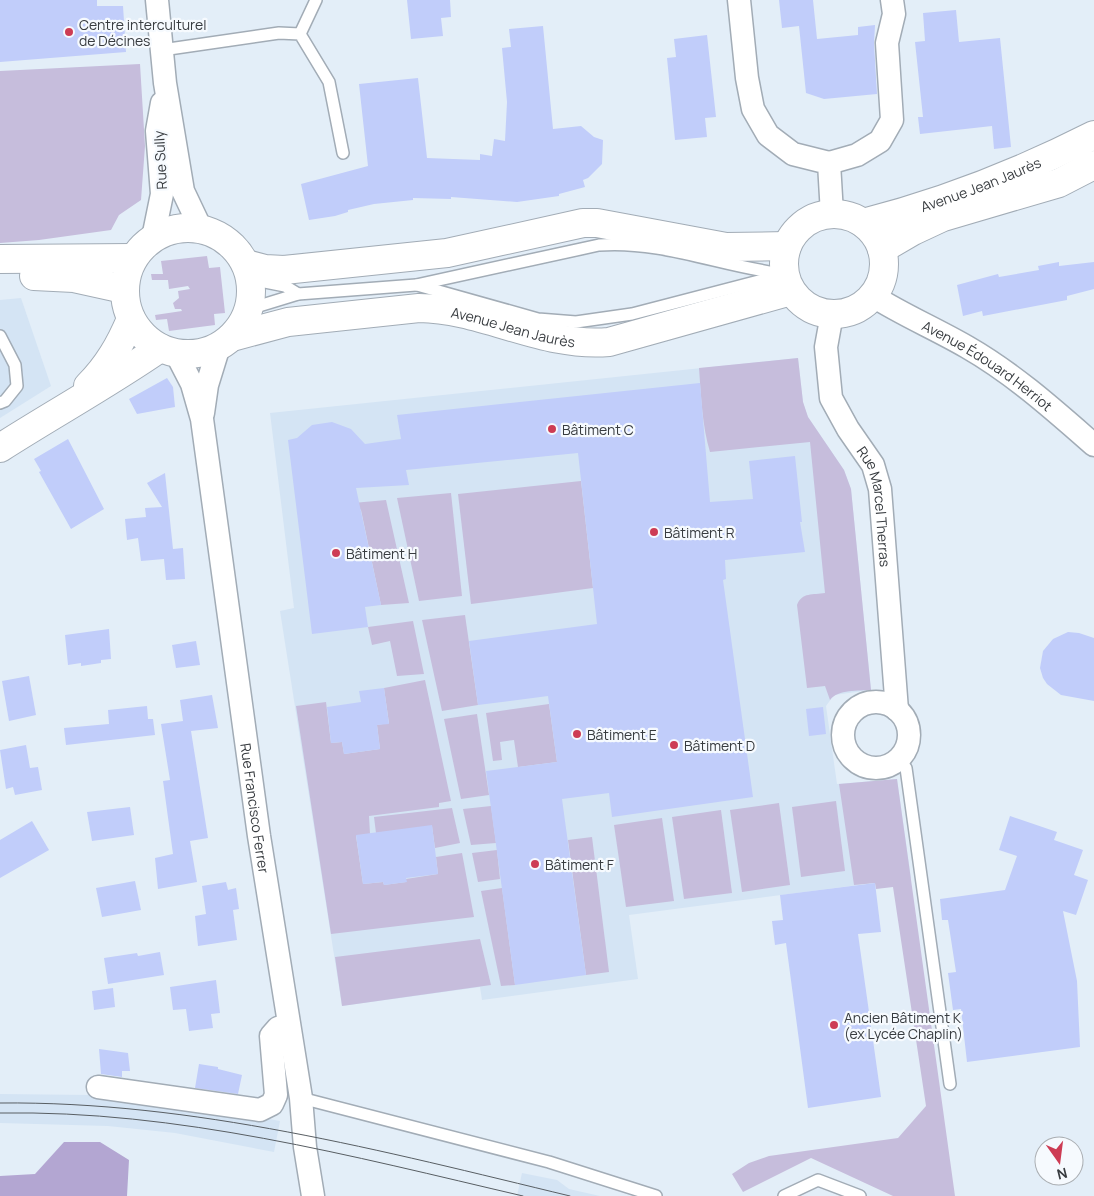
<svg xmlns="http://www.w3.org/2000/svg" width="1094" height="1196" viewBox="0 0 1094 1196" font-family="Manrope,sans-serif">
	<style>
		.built { fill: #d4e4f4 }
		.green { fill: #c6bddc }
		.forest { fill: #b3a6d2 }
		.building { fill: #c1cdfa }
		.lines { fill: none; stroke-linecap: round; stroke-linejoin: round }
		.lane-casing { stroke: #a2acb6; stroke-width: 14 }
		.street-casing { stroke: #a2acb6; stroke-width: 25 }
		.secondary-casing { stroke: #a2acb6; stroke-width: 30 }
		.lane { stroke: #fff; stroke-width: 11 }
		.street { stroke: #fff; stroke-width: 22 }
		.secondary { stroke: #fff; stroke-width: 28 }
		.tram { stroke: #585e63; stroke-width: 1 }
		.poi-dot { fill: #cd3c54; stroke: #f6fafe; stroke-width: 2 }
		.labels { text-anchor: middle; dominant-baseline: central; stroke-width: 4.5; stroke-linejoin: round; paint-order: stroke }
		.poi-label { font-size: 14px; fill: #383c40; stroke: #f6fafe; text-anchor: start }
		.street-label { font-size: 14px; fill: #383c40; stroke: #f6fafe }
	</style>
	<rect width="100%" height="100%" fill="#e3eef8"/>
	<g class="built">
		<polygon points="21,298 51,386 0,418 0,300"/>
		<polygon points="798,358 803,402 808,417 844,470 851,489 871,690 834,695 826,706 837,784 897,779 911,878 629,915 638,979 482,1000 480,987 342,1006 280,611 294,608 270,413"/>
		<polygon points="0,1094 92,1095 183,1103 280,1121 274,1152 175,1133 108,1126 0,1123"/>
		<polygon points="522,1173 557,1180 569,1189 600,1196 517,1196"/>
	</g>
	<g class="green">
		<polygon points="140,64 145,146 141,200 119,215 111,230 39,240 0,243 0,71"/>
		<polygon points="207,256 209,268 220,267 225,313 214,314 215,325 169,331 167,319 156,320 155,315 182,311 181,309 175,309 173,303 179,298 178,291 190,289 188,286 169,289 168,280 152,280 151,274 163,274 161,261"/>
		<path d="M798,358L803,402L808,417L844,470L851,489L871,690C859,691 838,689 830,700L825,686L807,688L797,605C802,592 813,595 825,593L810,442L710,452C702,426 701,395 699,368Z"/>
		<polygon points="581,481 593,588 471,604 458,494"/>
		<polygon points="451,493 462,596 419,601 397,498"/>
		<polygon points="386,500 409,603 381,605 361,510 353,503"/>
		<polygon points="465,615 478,705 442,711 422,620"/>
		<polygon points="413,621 424,674 397,676 390,641 372,645 368,627"/>
		<polygon points="425,680 451,801 439,803 439,807 369,816 370,834 356,836 363,884 383,882 384,885 406,882 406,879 438,874 436,857 462,853 474,917 331,934 296,706 326,702 331,743 342,742 344,754 380,749 377,725 389,723 384,688"/>
		<polygon points="549,704 557,762 518,767 514,740 500,742 502,760 493,761 486,713"/>
		<polygon points="477,714 489,795 461,799 444,719"/>
		<polygon points="897,779 955,1196 893,1196 811,1158 743,1192 732,1174 749,1163 769,1156 898,1138 926,1106 893,887 876,889 875,883 854,885 839,784"/>
		<polygon points="836,801 845,871 801,877 792,807"/>
		<polygon points="779,803 790,885 742,892 730,810"/>
		<polygon points="491,806 496,843 471,845 463,809"/>
		<polygon points="452,808 460,843 435,848 432,826 376,833 374,817"/>
		<polygon points="721,810 732,893 684,899 672,817"/>
		<polygon points="662,818 674,901 626,907 614,825"/>
		<polygon points="592,837 609,972 586,975 568,840"/>
		<polygon points="497,850 500,879 478,882 472,853"/>
		<polygon points="502,888 515,985 501,986 481,891"/>
		<polygon points="480,939 491,985 342,1006 335,957"/>
	</g>
	<polygon class="forest" points="64,1142 100,1142 129,1160 127,1196 0,1196 0,1176 35,1174"/>
	<g class="building">
		<polygon points="0,0 97,0 97,6 123,6 126,52 0,62"/>
		<polygon points="407,0 450,0 451,17 441,18 443,36 411,39"/>
		<polygon points="779,0 813,0 817,39 858,35 858,27 875,25 874,44 877,94 824,99 806,93 799,26 782,28"/>
		<polygon points="956,10 959,42 1000,38 1011,147 994,149 992,126 920,134 918,117 923,117 915,42 925,41 923,13"/>
		<polygon points="543,26 553,129 581,126 594,137 603,140 602,164 588,178 583,180 585,187 559,194 559,196 517,202 451,197 451,199 413,198 413,200 374,204 348,210 348,212 335,216 309,220 301,184 368,166 359,84 418,78 427,158 480,160 480,154 492,156 494,139 505,141 507,102 502,48 511,47 509,29"/>
		<polygon points="707,35 716,117 705,118 707,137 675,140 667,58 676,57 674,39"/>
		<polygon points="1059,262 1059,266 1094,262 1094,289 1067,296 1067,300 983,316 982,311 963,316 957,285 998,274 999,277 1039,270 1038,266"/>
		<polygon points="167,378 173,387 175,407 137,414 129,399"/>
		<polygon points="700,383 710,502 753,499 749,461 795,456 802,522 800,522 805,552 725,560 726,579 723,580 753,797 612,817 609,793 562,799 586,975 515,985 486,771 557,762 548,696 478,705 469,641 597,624 578,453 406,470 409,485 356,488 381,605 365,607 368,627 312,634 288,440 297,438 312,425 332,422 351,429 365,444 401,439 397,415"/>
		<polygon points="68,439 104,509 71,529 39,472 41,471 34,459"/>
		<polygon points="165,473 173,549 183,548 185,579 166,580 164,559 141,561 138,538 127,540 125,519 146,517 145,508 162,507 147,483"/>
		<polygon points="109,629 111,659 101,660 101,663 81,666 81,663 68,665 65,635"/>
		<polygon points="1068,632 1079,633 1094,638 1094,701 1061,695 1047,684 1043,678 1040,668 1043,651 1053,639"/>
		<polygon points="196,641 200,665 176,668 172,645"/>
		<polygon points="29,676 36,715 9,721 2,681"/>
		<polygon points="384,688 389,724 377,725 380,749 344,754 342,742 331,743 327,707 361,702 359,691"/>
		<polygon points="212,695 218,728 191,731 208,838 190,841 197,882 158,889 155,858 173,854 163,781 170,780 161,724 183,721 180,700"/>
		<polygon points="147,706 148,719 153,719 155,735 66,745 64,728 109,724 108,710"/>
		<polygon points="823,707 826,734 809,736 806,709"/>
		<polygon points="26,745 30,768 38,767 42,790 15,795 13,787 6,789 0,750"/>
		<polygon points="130,807 134,835 92,841 87,812"/>
		<polygon points="1010,816 1057,832 1054,840 1083,850 1074,875 1088,880 1076,915 1063,911 1077,981 1080,1047 967,1062 961,1009 953,1010 948,973 956,972 948,920 942,920 940,899 1005,890 1017,856 999,850"/>
		<polygon points="32,821 49,850 0,878 0,840"/>
		<polygon points="432,825 438,874 406,878 407,882 384,885 383,882 363,884 356,835"/>
		<polygon points="135,881 141,910 102,917 96,888"/>
		<polygon points="226,882 228,890 236,888 239,909 233,910 237,940 198,946 195,916 206,914 202,886"/>
		<polygon points="875,883 881,932 858,934 881,1097 808,1108 786,943 775,945 772,921 783,920 780,895"/>
		<polygon points="160,952 164,975 108,984 104,958 137,953 138,956"/>
		<polygon points="216,980 220,1013 211,1014 213,1028 189,1031 186,1009 173,1010 170,987"/>
		<polygon points="113,988 115,1007 94,1010 92,991"/>
		<polygon points="99,1049 128,1053 130,1071 122,1071 122,1077 101,1074"/>
		<polygon points="199,1064 218,1067 218,1069 242,1075 238,1094 195,1088"/>
	</g>
	<g class="lines">
		<g class="lane-casing">
			<g id="lane">
				<polyline points="300,34 316,0"/>
				<polyline points="162,50 279,33 300,34 329,82 343,153"/>
				<polyline points="255,280 285,286 298,294"/>
				<polyline points="417,285 538,319 576,322 632,314 778,276"/>
				<path d="M249,309L298,294L416,285L599,245C662,240 723,267 784,274"/>
				<polyline points="0,336 15,365 17,386 5,401 0,403"/>
				<polyline points="899,760 906,768 950,1084"/>
				<polyline points="301,1098 549,1162 656,1196"/>
				<polyline points="784,1196 818,1180 860,1196"/>
			</g>
		</g>
		<g class="street-casing">
			<g id="street">
				<polyline points="157,0 165,83 183,191 201,229"/>
				<polyline points="739,0 747,78 753,109 768,135 793,154 829,163 832,214"/>
				<polyline points="829,163 857,155 880,141 892,120 887,43 894,14 892,0"/>
				<polyline points="153,238 162,194 157,131 162,103"/>
				<path id="s1" d="M873,296C903,315 936,329 967,347C1014,374 1054,410 1094,445"/>
				<path id="s2" d="M832,314L826,347L831,398L848,429L873,465L880,489L897,710"/>
				<path id="s3" d="M176,353L192,384L202,419L259,836L301,1098L305,1147L313,1196"/>
				<polyline points="203,413 207,385 219,346"/>
				<circle cx="876" cy="735" r="33"/>
				<polyline points="98,1087 260,1110 272,1104 276,1095 271,1036 278,1028 287,1025"/>
			</g>
		</g>
		<g class="secondary-casing">
			<g id="secondary">
				<circle cx="834" cy="264" r="50"/>
				<path id="s4" d="M863,223C942,203 1021,172 1094,135"/>
				<circle cx="188" cy="291" r="63"/>
				<polyline points="882,249 913,231 943,217 1059,183 1094,165"/>
				<polyline points="0,259 133,258"/>
				<polyline points="246,264 265,269 284,270 447,253 583,223 597,223 726,247 787,246"/>
				<polyline points="34,276 74,278 124,289"/>
				<path id="s5" d="M232,337L288,322L419,308C484,309 543,348 609,342L791,291"/>
				<path d="M88,386C108,366 120,345 131,319"/>
				<path d="M0,448C53,414 108,384 160,348"/>
			</g>
		</g>
		<use href="#lane" class="lane"/>
		<use href="#street" class="street"/>
		<use href="#secondary" class="secondary"/>
		<g class="tram">
			<path d="M0,1103C193,1101 383,1151 570,1196"/>
			<path d="M0,1113C178,1110 351,1156 523,1196"/>
		</g>
	</g>
	<g class="poi-dot">
		<circle cx="69" cy="32" r="5"/>
		<circle cx="552" cy="429" r="5"/>
		<circle cx="654" cy="532" r="5"/>
		<circle cx="336" cy="553" r="5"/>
		<circle cx="577" cy="734" r="5"/>
		<circle cx="674" cy="745" r="5"/>
		<circle cx="535" cy="864" r="5"/>
		<circle cx="834" cy="1025" r="5"/>
	</g>
	<g class="labels">
		<g class="poi-label">
			<text x="79" y="24">Centre interculturel<tspan x="79" dy="16">de Décines</tspan></text>
			<text x="562" y="429">Bâtiment C</text>
			<text x="664" y="532">Bâtiment R</text>
			<text x="346" y="553">Bâtiment H</text>
			<text x="587" y="734">Bâtiment E</text>
			<text x="684" y="745">Bâtiment D</text>
			<text x="545" y="864">Bâtiment F</text>
			<text x="844" y="1017">Ancien Bâtiment K<tspan x="844" dy="16">(ex Lycée Chaplin)</tspan></text>
		</g>
		<g class="street-label">
			<text transform="translate(160 160) rotate(-93)">Rue Sully</text>
			<text stroke="none"><textPath href="#s4" startOffset="124">Avenue Jean Jaurès</textPath></text>
			<text stroke="none"><textPath href="#s5" startOffset="286">Avenue Jean Jaurès</textPath></text>
			<text stroke="none"><textPath href="#s1" startOffset="134">Avenue Édouard Herriot</textPath></text>
			<text stroke="none"><textPath href="#s2" startOffset="205">Rue Marcel Therras</textPath></text>
			<text stroke="none"><textPath href="#s3" startOffset="464">Rue Francisco Ferrer</textPath></text>
		</g>
	</g>
	<g transform="translate(1059 1161) rotate(166)"><circle r="24" fill="#f6fafe" stroke="#aaaeb2"/>
	<path d="M0-4L9 19L0 12L-9 19Z" fill="#cd3c54"/>
	<text y="-8" font-size="14" font-weight="bold" text-anchor="middle" fill="#383c40">N</text>
	</g>
</svg>
